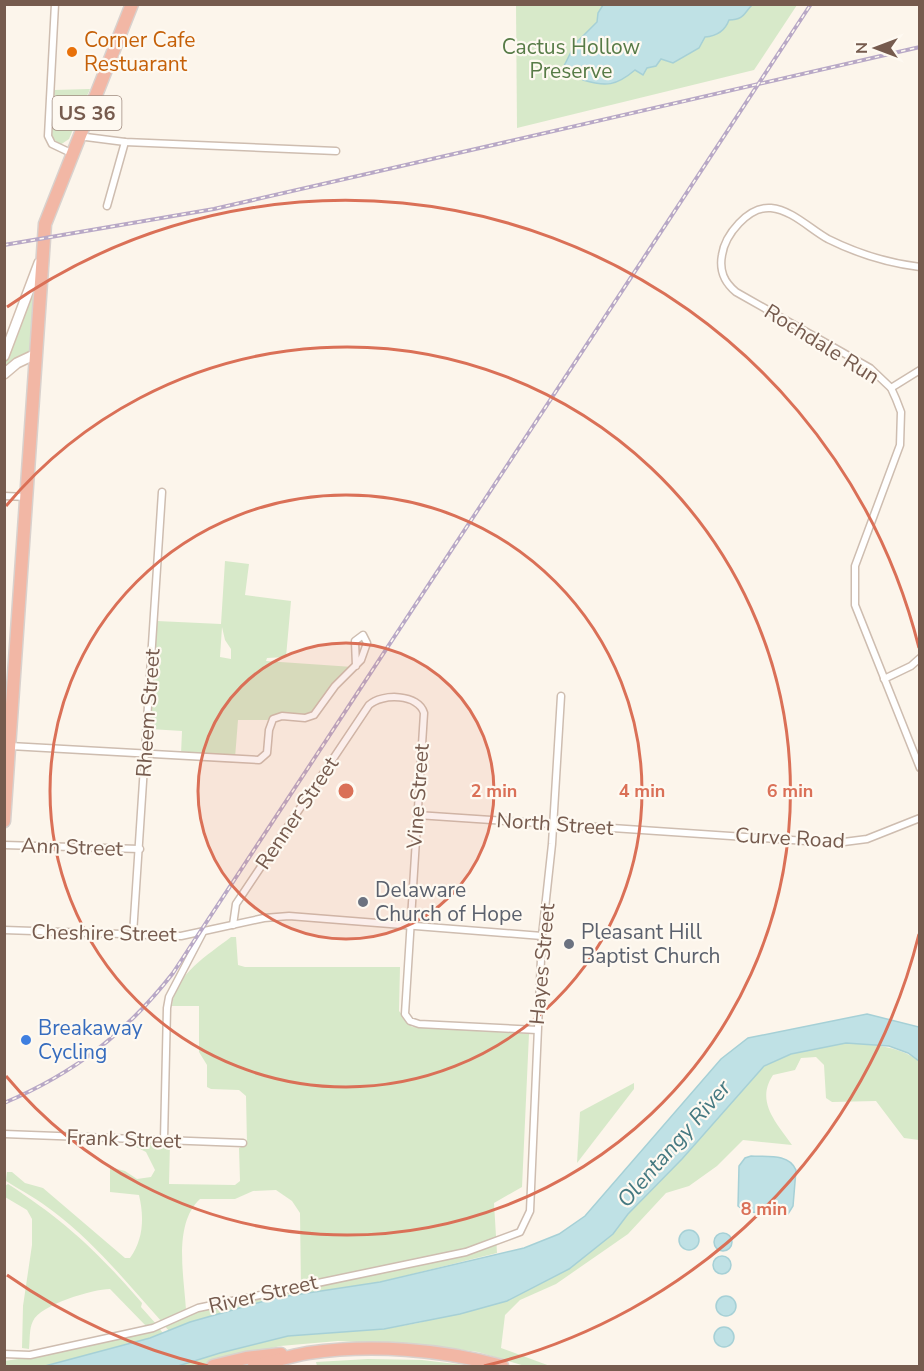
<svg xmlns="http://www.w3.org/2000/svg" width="924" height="1371" viewBox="0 0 924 1371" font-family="'Nunito Sans',sans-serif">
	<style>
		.green { fill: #d7e9c9; fill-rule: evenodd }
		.water { fill: #bfe1e5; stroke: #a6d0d6; stroke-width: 1.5 }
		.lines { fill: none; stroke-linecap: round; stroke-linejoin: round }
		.street-casing { stroke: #cebdb0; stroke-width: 9 }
		.secondary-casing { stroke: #d3bfb0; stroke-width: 12 }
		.highway-casing { stroke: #d9d1cd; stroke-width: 15 }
		.street { stroke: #fff; stroke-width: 6 }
		.secondary { stroke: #fff; stroke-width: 9 }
		.highway { stroke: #f2b7a5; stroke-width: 12 }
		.rail-casing { stroke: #b8a8c6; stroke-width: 4 }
		.rail { stroke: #fef9f1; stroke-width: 1.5; stroke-dasharray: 4.5; stroke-linecap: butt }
		.ring { fill: none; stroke: #da7057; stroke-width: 3 }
		.food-dot { fill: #e8710a; stroke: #fef9f1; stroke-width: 2 }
		.worship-dot { fill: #6b7280; stroke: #fef9f1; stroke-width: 2 }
		.shop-dot { fill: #3f7fe0; stroke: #fef9f1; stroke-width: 2 }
		.labels { text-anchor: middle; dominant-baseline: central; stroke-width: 4.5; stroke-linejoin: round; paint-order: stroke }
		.shield { fill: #fef9f1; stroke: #9f8a7f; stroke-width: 1.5 }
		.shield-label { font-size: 20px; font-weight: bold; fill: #765b4e }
		.food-label { font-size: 21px; fill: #c56008; stroke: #fef9f1; text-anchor: start }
		.park-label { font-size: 21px; fill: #577b47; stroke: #fef9f1 }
		.street-label { font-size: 21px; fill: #765b4e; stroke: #fef9f1 }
		.worship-label { font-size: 21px; fill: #5b616d; stroke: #fef9f1; text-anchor: start }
		.shop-label { font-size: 21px; fill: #366cbe; stroke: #fef9f1; text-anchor: start }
		.water-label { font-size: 22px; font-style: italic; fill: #457981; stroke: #fef9f1 }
		.centre { fill: #da7057; stroke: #fef9f1; stroke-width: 3 }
		.ring-label { font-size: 18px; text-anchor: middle; font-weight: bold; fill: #da7057; stroke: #fef9f1; stroke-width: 4.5; stroke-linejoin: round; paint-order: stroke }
	</style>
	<rect width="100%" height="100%" fill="#fcf5eb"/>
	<g class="green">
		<polygon points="516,5 797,5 754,70 517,128"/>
		<polygon points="90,89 69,139 60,145 52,137 54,90"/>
		<polygon points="31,294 34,294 30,352 5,371 5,362"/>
		<path d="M225,561L249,564L245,595L291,601L286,657L267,658L266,661L353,667L309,715L270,720H238L235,758L181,754L182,731L150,729L157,621L221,624ZM222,627L225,640L231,649V659L220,657Z"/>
		<path d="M231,937H236L238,965L245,967H400L399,1011L412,1027L529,1034L522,1187L494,1203L497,1253L380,1282L275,1298L169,1331L164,1325L183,1315L301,1288L300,1213L292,1201L276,1190L253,1191L235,1199H200C173,1224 184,1276 186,1310L162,1322C128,1284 95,1243 54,1212C39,1200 22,1191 6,1181L7,1172H12L25,1183L43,1188L125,1258H130C144,1239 144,1216 139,1195L110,1192V1167L125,1171L137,1179L151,1177L155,1170L146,1152L136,1147L135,1143H170L169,1184L235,1185L240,1181L239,1148L247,1144L246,1096L239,1090L211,1089L207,1087V1065L199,1052V1006H172C175,974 208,955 231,937Z"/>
		<path d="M846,1043C873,1045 897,1045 919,1061V1140L904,1138L876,1101L832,1102L826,1098L824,1065L816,1057L801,1058L795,1070L773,1075C755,1102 777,1123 792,1145L743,1140L717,1166L689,1186L666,1193L628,1234L556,1284L520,1300L505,1315L501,1348L550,1366H525L478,1352L434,1346L338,1341L280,1346L201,1366H178L220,1353L288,1336L384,1329L418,1323L507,1300L526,1291L569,1269L613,1234L628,1214L682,1159L764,1066L791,1054Z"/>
		<polygon points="634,1083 634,1089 577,1163 580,1112"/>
		<path d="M8,1184C65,1221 98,1252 142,1303L141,1307L157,1325L147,1327L110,1289C93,1289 40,1305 33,1321C29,1328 30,1341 29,1349L22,1348L23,1306L32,1245V1219L27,1210L5,1197V1186Z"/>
		<polygon points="158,1327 163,1333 150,1338 45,1366 5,1366 4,1361 39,1356"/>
		<polygon points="368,1359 422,1360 473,1366 317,1366 316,1362"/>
	</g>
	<g class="water">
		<path d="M603,5V4L752,5C744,13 744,20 729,20C725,31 717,36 705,37L699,48L673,63L661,59L656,66L647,68L643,75L635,70C616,86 606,87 583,80V73L575,75L563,68L575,44L597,22L598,13Z"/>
		<polygon points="867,1014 919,1027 919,1061 908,1053 889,1046 846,1043 791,1054 764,1066 682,1159 628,1214 613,1234 569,1269 507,1301 460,1314 384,1329 288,1336 220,1353 178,1366 45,1366 150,1338 190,1322 275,1298 380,1282 524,1248 559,1234 585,1216 721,1059 748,1038"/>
		<path d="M751,1156C766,1157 789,1153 796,1170L793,1206L788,1214L746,1212L738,1206L739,1166L745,1158Z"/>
		<circle cx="689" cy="1240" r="10"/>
		<circle cx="723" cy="1242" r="9"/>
		<circle cx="722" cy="1265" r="9"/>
		<circle cx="726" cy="1306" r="10"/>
		<circle cx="724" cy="1337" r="10"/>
	</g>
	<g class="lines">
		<g class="street-casing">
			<g id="street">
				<polyline points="55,4 48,136 52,144 71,153"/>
				<polyline points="78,136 125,142 336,151"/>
				<polyline points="107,206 125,142"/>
				<path d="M920,267C887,263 856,253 828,239C810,229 792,210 771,208C748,206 725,235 722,255C719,271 724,282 736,292L870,368L891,388L896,399L901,412L900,445L855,566V605L920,768"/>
				<polyline points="891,388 920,370"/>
				<polyline points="4,496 27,497"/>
				<polyline points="884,679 911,666 920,658"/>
				<polyline points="10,746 259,760 267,753 269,730 273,719 282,716 305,718 314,715 335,686 361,660 367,643 363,635 355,641 356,666"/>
				<polyline points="417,815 836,843 867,839 920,818"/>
				<polyline points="4,845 140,849"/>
				<path d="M233,925L236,904L369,705C382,693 419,694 424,713L405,1014L410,1021L419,1024L537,1030"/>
				<polyline points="4,930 181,936 264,918 289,916 542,936"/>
				<polyline points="133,934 162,492"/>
				<polyline points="4,1134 243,1143"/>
				<polyline points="164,1140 167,1008 169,997 203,932"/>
				<polyline points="4,1354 30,1355 153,1328 198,1308 466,1252 520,1232 530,1211 542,936 552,844 561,696"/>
			</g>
		</g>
		<g class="secondary-casing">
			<g id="secondary">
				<polyline points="4,356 39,263"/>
				<polyline points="4,374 17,363 36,354"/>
			</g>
		</g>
		<g class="highway-casing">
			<g id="highway">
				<polyline points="4,821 45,224 132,4"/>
				<polyline points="213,1366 246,1358 281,1354"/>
				<path d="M254,1366C272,1362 290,1356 308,1353C371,1344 440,1349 502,1366"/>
			</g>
		</g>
		<use href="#street" class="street"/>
		<use href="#secondary" class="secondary"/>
		<use href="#highway" class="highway"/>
		<g class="rail-casing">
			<g id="rail">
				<polyline points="4,245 214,209 920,47"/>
				<path d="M4,1103C75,1073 126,1033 173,973L811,4"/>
			</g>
		</g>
		<use href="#rail" class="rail"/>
	</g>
	<circle cx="346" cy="791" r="148" fill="#da7057" fill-opacity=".12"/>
	<g class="ring">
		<circle cx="346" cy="791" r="148"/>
		<circle cx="346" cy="791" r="296"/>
		<path d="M6 506A444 444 0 1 1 6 1076"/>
		<path d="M919 934A591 591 0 0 1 484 1366M208 1366A591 591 0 0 1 7 1275M7 307A591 591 0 0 1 919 648"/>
	</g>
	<circle class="food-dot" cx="72" cy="52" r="6"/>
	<g class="worship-dot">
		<circle cx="363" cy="902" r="6"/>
		<circle cx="569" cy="944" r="6"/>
	</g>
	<circle class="shop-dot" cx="26" cy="1040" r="6"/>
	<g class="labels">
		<rect class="shield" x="52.5" y="96" width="69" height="34" rx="4.5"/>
		<g class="shield-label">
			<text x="87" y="113">US 36</text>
		</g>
		<g class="food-label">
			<text x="84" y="40">Corner Cafe<tspan x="84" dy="24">Restuarant</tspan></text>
		</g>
		<g class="park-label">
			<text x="571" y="47">Cactus Hollow<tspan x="571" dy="24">Preserve</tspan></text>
		</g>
		<g class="street-label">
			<text transform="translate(822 344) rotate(32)">Rochdale Run</text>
			<text transform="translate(148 713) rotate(-86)">Rheem Street</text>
			<text transform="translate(418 796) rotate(-86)">Vine Street</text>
			<text transform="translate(297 813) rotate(-56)">Renner Street</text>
			<text transform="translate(555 824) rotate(4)">North Street</text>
			<text transform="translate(790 838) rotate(3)">Curve Road</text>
			<text transform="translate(72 847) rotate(2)">Ann Street</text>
			<text transform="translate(104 933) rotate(1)">Cheshire Street</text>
			<text transform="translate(542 964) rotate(-85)">Hayes Street</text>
			<text transform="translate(124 1139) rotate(2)">Frank Street</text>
			<text transform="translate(263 1294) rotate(-13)">River Street</text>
		</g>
		<g class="worship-label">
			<text x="375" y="890">Delaware<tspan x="375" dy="24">Church of Hope</tspan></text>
			<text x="581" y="932">Pleasant Hill<tspan x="581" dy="24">Baptist Church</tspan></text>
		</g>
		<g class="shop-label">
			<text x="38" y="1028">Breakaway<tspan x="38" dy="24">Cycling</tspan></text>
		</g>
		<g class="water-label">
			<text transform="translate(674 1144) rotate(-49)">Olentangy River</text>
		</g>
	</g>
	<circle cx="346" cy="791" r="9" class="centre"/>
	<g class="ring-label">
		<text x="494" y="797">2 min</text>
		<text x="642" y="797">4 min</text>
		<text x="790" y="797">6 min</text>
		<text x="764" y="1215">8 min</text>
	</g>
	<rect width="924" height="1371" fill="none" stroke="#765b4e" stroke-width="12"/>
	<g transform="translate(876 48) rotate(270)" stroke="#fef9f1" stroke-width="4.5" paint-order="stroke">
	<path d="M0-4.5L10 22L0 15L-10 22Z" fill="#765b4e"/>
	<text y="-9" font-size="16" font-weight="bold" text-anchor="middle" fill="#765b4e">N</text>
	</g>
</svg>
